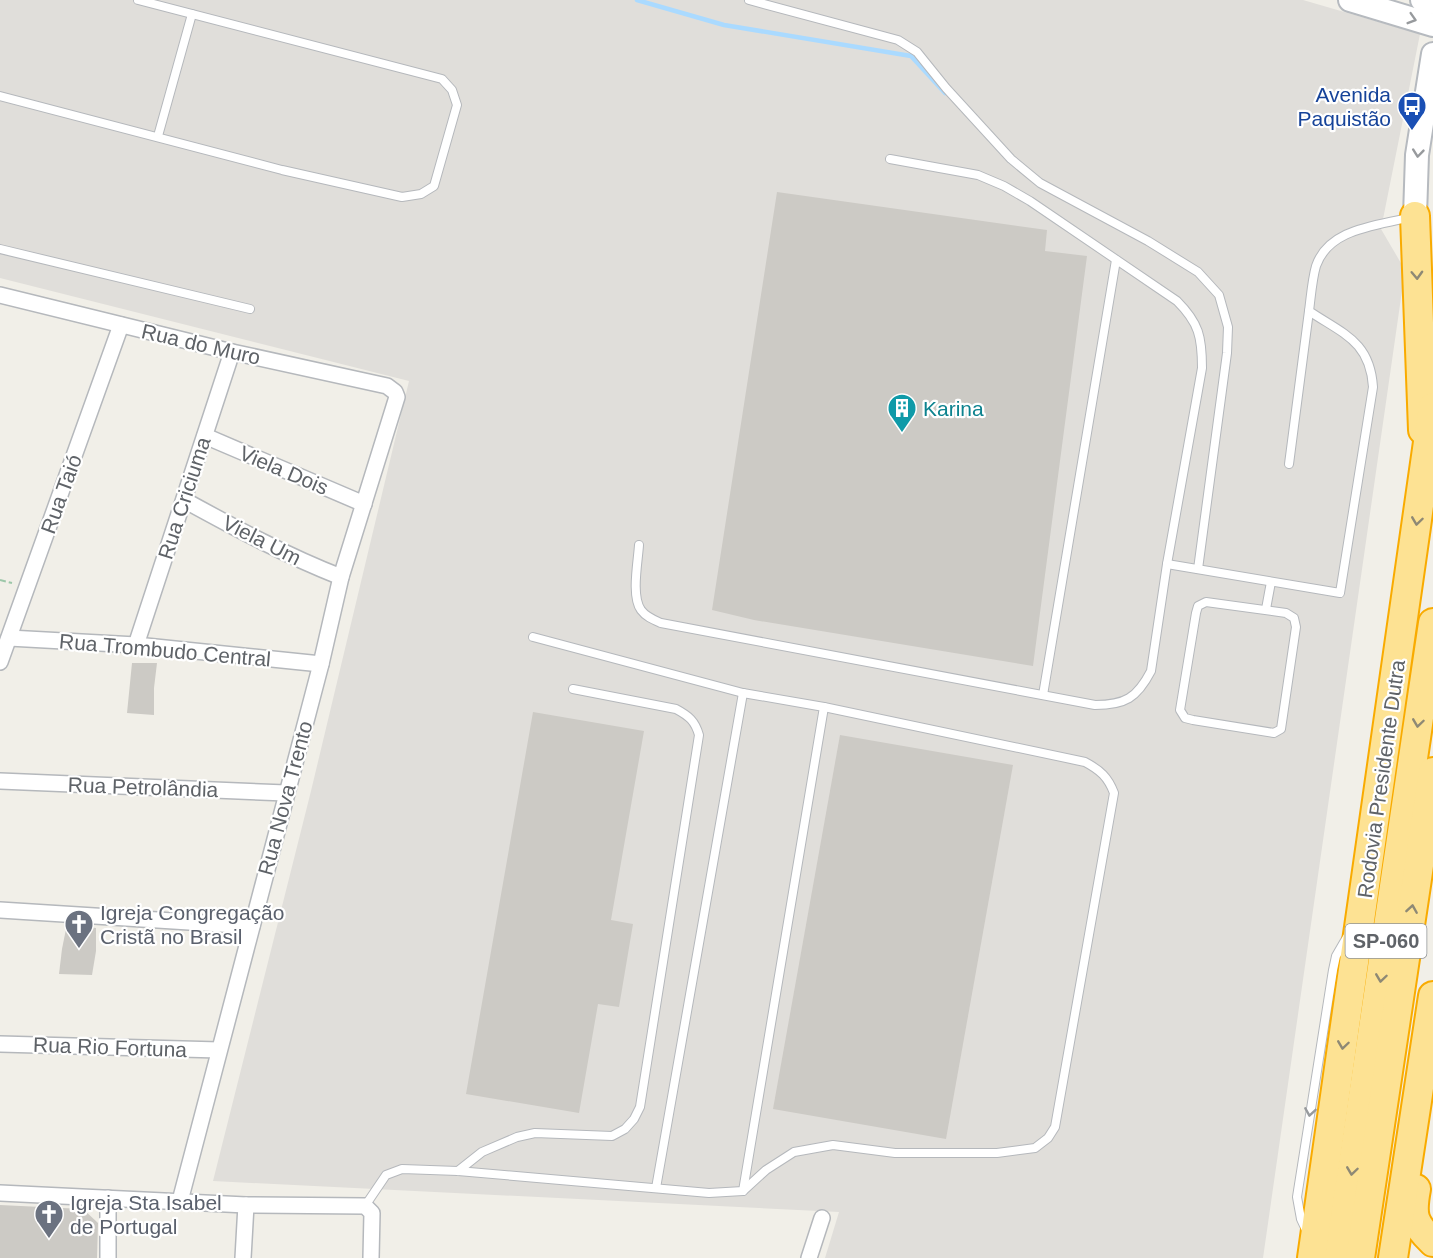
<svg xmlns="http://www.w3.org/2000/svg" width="1433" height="1258" viewBox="0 0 1433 1258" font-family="Arial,sans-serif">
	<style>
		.industrial { fill: #e0deda }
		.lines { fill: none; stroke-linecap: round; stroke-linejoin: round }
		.stream { stroke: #aadaff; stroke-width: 4.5 }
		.building { fill: #cccac5 }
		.lane-casing { stroke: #b5b8bc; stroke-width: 10 }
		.street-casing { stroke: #b5b8bc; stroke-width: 18 }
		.secondary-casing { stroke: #b6babf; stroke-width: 26 }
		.highway-casing { stroke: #f9ab00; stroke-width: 32 }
		.path { stroke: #9cc7a9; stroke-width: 2; stroke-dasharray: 6 3; stroke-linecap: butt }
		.lane { stroke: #fff; stroke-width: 8 }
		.street { stroke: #fff; stroke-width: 15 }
		.secondary { stroke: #fff; stroke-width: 22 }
		.highway { stroke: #fde293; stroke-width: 28 }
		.oneway { stroke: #979a9d }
		.oneway2 { stroke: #8e8975 }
		.labels { text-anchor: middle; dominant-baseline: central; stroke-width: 4.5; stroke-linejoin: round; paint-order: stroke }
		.shield { fill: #fff; stroke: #8f9295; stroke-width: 1.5 }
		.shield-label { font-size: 20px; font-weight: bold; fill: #5f6368 }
		.transit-label { font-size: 21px; fill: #164399; stroke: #fff; text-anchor: end }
		.street-label { font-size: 21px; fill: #5f6368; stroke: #fff }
		.culture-label { font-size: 21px; fill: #0d838f; stroke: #fff; text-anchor: start }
		.worship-label { font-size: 21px; fill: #5b616d; stroke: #fff; text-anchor: start }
	</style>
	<rect width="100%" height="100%" fill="#f1efe8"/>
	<polygon class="industrial" points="0,0 1303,0 1420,34 1381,229 1405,270 1263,1258 825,1258 839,1212 213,1181 311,791 409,381 0,278"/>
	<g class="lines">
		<polyline class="stream" points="637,0 724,25 911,56 945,93"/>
	</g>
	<g class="building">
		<polygon points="777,192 1047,230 1045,251 1087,256 1033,666 754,620 712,610"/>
		<polygon points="132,663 157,663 154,688 154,715 127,713"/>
		<polygon points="533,712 644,731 611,920 633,924 619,1007 598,1004 579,1113 466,1094"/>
		<polygon points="840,735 1013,765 946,1139 773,1109"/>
		<polygon points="67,924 96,928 96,951 92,975 59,974 62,949"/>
		<polygon points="0,1205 83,1209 98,1223 97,1258 0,1258"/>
	</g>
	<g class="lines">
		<g class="lane-casing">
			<g id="lane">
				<polyline points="749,0 898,40 917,52 946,88 1011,159 1040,183 1148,241 1198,272 1219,295 1228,327 1227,353 1198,569"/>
				<polyline points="0,96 282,170 402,197 421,194 434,186 457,105 452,90 442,79 138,0"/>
				<polyline points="158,136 192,14"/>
				<polyline points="0,249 250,309"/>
				<polyline points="1289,464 1309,311"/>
				<path d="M639,545C638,562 631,596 641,610C646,617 654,620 661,623L1095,705C1125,705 1137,698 1151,671L1167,564L1202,368C1202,337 1199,323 1177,301L1030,201L1004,186L978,175L890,159"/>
				<path d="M1167,564L1340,593L1373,387C1370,341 1343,334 1309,311C1311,296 1312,280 1316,266C1329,228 1377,226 1411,217"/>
				<polygon points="1206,602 1286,613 1294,618 1296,627 1281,729 1274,733 1193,720 1185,718 1180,710 1196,613 1198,606"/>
				<polyline points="1266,609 1271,582"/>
				<polyline points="1043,695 1116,260"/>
				<path d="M458,1171L482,1152L517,1137L535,1133L612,1136L625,1129L634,1119L640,1107L699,735C695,721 689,716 676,709L573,689"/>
				<polyline points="656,1188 743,693"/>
				<polyline points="743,1191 824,707"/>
				<path d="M365,1206L386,1175L402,1169L458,1171L709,1193L743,1191L766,1170L794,1152L833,1145L895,1153H997L1035,1148L1048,1138L1055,1127L1114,793C1108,777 1100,770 1085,762L824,707L743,693L533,637"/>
				<polyline points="1307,1232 1301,1219 1297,1197 1333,970 1336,956 1347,937"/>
			</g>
		</g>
		<g class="street-casing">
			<g id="street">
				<polyline points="0,295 232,352 387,386 395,392 397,397 341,577 321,664 180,1201"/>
				<polyline points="205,436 364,504"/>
				<path d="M184,500C235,528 287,556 341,577"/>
				<polyline points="9,638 136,645 321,664"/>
				<polyline points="136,645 232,352"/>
				<polyline points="0,662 121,325"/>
				<polyline points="0,781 286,793"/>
				<polyline points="0,910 252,926"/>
				<polyline points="0,1044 219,1050"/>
				<polyline points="0,1193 246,1205 365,1206 372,1213 371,1258"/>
				<polyline points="108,1258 108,1198"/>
				<polyline points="243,1258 246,1205"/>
				<polyline points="809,1258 822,1218"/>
			</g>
		</g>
		<g class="secondary-casing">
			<g id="secondary">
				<polyline points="1350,0 1433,25"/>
				<polyline points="1422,0 1433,3"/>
				<polyline points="1415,216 1417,155 1433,54"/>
			</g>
		</g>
		<g class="highway-casing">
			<g id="highway">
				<polyline points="1415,216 1423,430"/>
				<path d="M1416,1189C1411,1216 1413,1223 1433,1242"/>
				<polyline points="1312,1258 1433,407"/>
				<polyline points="1339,1258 1433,623"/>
				<polyline points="1360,1258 1433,772"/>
				<polyline points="1393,1258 1433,996"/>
			</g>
		</g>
		<polyline class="path" points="0,580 12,583"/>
		<use href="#lane" class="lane"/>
		<use href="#street" class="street"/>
		<use href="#secondary" class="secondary"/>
		<use href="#highway" class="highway"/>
	</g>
	<defs><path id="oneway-chevron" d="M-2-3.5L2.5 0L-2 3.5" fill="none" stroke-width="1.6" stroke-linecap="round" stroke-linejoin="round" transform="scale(1.5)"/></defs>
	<g class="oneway">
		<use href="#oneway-chevron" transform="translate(1412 19) rotate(17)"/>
		<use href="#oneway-chevron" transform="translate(1418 153) rotate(96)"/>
		<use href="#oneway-chevron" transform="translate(1310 1112) rotate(99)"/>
	</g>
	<g class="oneway2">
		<use href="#oneway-chevron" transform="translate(1417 275) rotate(88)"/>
		<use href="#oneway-chevron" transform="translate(1417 521) rotate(98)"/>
		<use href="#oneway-chevron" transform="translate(1418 723) rotate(98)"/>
		<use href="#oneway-chevron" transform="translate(1412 909) rotate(-81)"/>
		<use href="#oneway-chevron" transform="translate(1381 978) rotate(98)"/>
		<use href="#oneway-chevron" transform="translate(1343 1045) rotate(98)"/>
		<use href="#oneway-chevron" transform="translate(1352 1171) rotate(98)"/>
	</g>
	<defs>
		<g id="bus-pin" transform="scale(1.5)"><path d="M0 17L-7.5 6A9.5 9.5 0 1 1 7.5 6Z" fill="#1a4fb4" stroke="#fff"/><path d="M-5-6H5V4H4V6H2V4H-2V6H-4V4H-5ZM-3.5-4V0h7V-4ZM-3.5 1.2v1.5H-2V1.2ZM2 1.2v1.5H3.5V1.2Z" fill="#fff"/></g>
		<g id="building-pin" transform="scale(1.5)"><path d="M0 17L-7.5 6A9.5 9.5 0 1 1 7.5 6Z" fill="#0f9aa8" stroke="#fff"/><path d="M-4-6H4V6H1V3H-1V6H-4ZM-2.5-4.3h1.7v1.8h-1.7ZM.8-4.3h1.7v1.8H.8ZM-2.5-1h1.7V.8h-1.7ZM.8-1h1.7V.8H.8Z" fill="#fff"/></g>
		<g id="church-pin" transform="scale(1.5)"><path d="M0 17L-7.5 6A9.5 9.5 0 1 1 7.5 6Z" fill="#6b7280" stroke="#fff"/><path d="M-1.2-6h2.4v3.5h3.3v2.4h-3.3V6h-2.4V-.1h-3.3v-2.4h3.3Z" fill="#fff"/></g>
	</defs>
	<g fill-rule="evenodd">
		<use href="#bus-pin" x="1412" y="106"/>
		<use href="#building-pin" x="902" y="408"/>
		<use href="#church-pin" x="79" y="924"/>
		<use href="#church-pin" x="49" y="1214"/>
	</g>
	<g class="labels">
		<rect class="shield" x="1345.5" y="924" width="81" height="34" rx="4.5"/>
		<g class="shield-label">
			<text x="1386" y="941">SP-060</text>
		</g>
		<g class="transit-label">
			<text x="1391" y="94">Avenida<tspan x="1391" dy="24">Paquistão</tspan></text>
		</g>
		<g class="street-label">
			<text transform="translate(201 344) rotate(13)">Rua do Muro</text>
			<text transform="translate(284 470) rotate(23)">Viela Dois</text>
			<text transform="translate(61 494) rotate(-70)">Rua Taió</text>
			<text transform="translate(184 498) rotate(-72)">Rua Criciuma</text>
			<text transform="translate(262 540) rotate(27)">Viela Um</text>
			<text transform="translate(165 650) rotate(5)">Rua Trombudo Central</text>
			<text transform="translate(1381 779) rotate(-82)">Rodovia Presidente Dutra</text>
			<text transform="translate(143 787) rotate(2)">Rua Petrolândia</text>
			<text transform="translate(285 798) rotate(-75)">Rua Nova Trento</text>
			<text transform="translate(110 1047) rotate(2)">Rua Rio Fortuna</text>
		</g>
		<g class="culture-label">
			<text x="923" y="408">Karina</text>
		</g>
		<g class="worship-label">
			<text x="100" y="912">Igreja Congregação<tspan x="100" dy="24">Cristã no Brasil</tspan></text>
			<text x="70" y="1202">Igreja Sta Isabel<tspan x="70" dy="24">de Portugal</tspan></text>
		</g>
	</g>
</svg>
